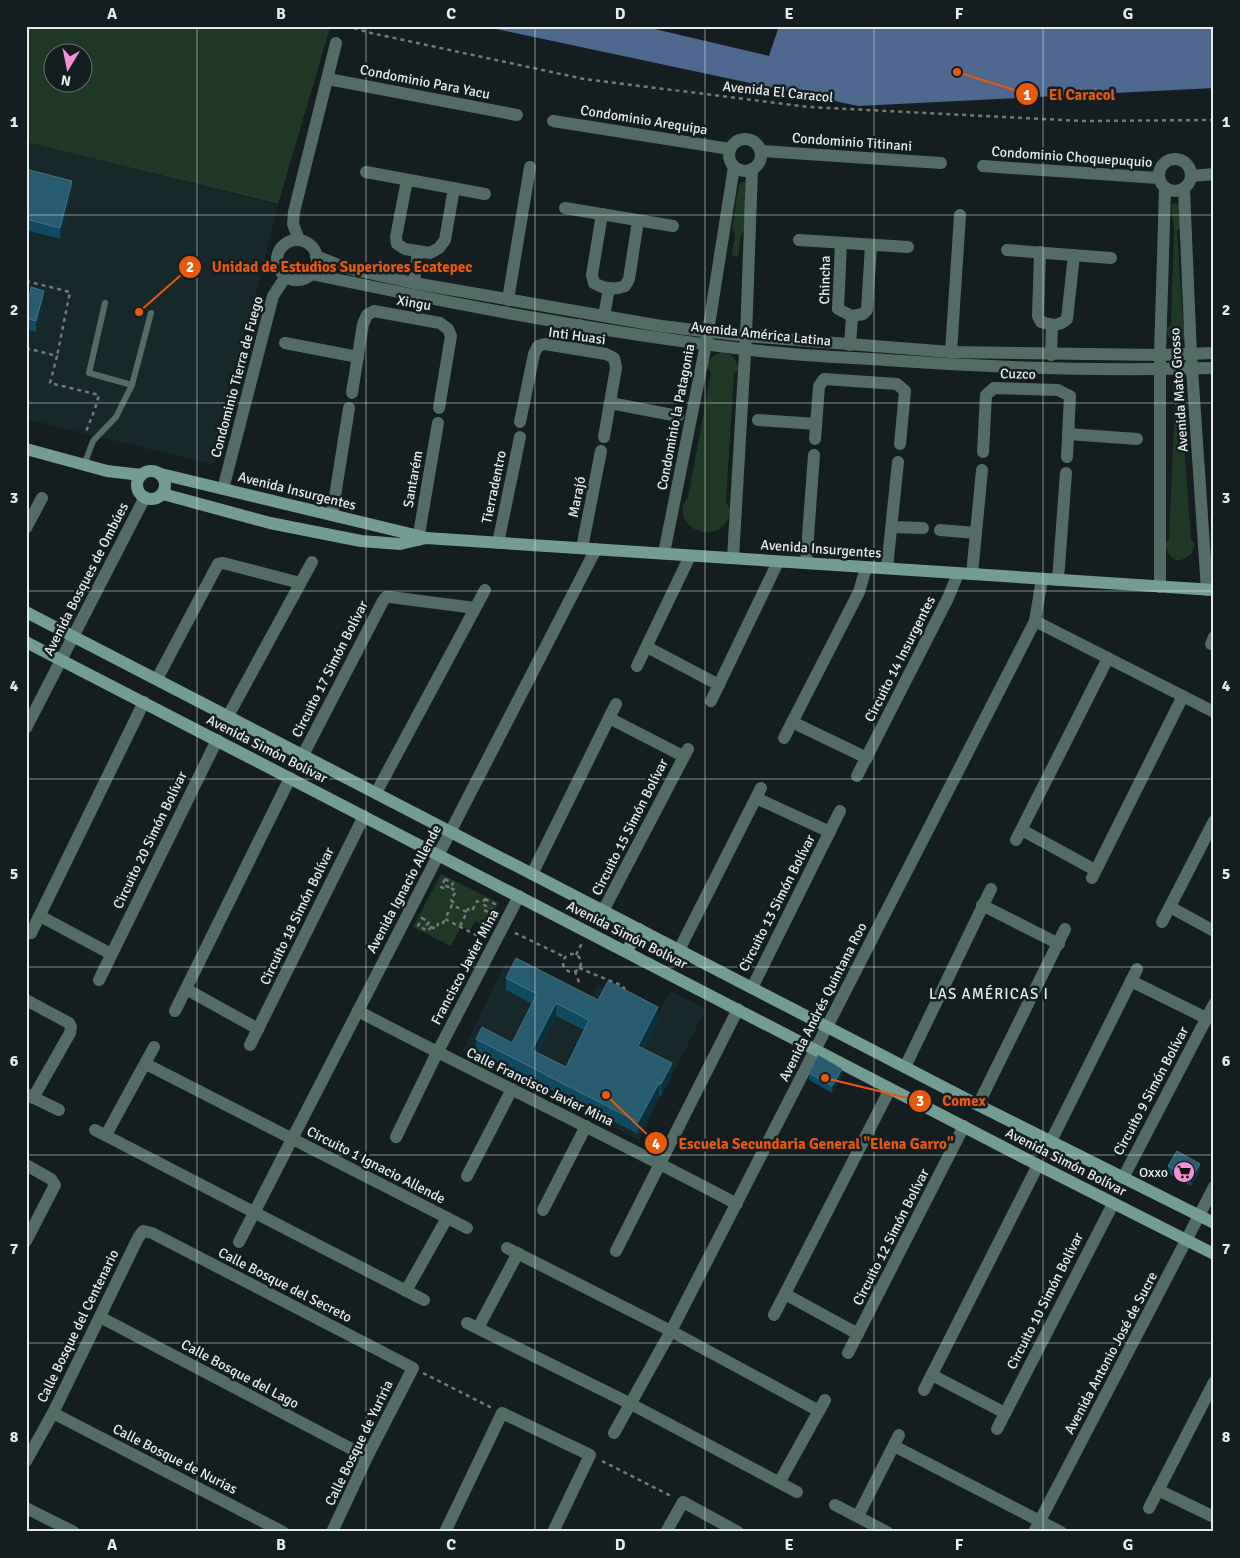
<svg xmlns="http://www.w3.org/2000/svg" width="1240" height="1558" viewBox="0 0 1240 1558" font-family="Signika,sans-serif">
	<style>
		.built { fill: #16282a }
		.green { fill: #203926; fill-rule: evenodd }
		.water { fill: #4e688f }
		.lines { fill: none; stroke-linecap: round; stroke-linejoin: round }
		.path { stroke: #727a7c; stroke-width: 2.5; stroke-dasharray: 4 4; stroke-linecap: butt }
		.service { stroke: #536d66; stroke-width: 6 }
		.minor { stroke: #536d66; stroke-width: 12 }
		.tertiary { stroke: #536d66; stroke-width: 12 }
		.secondary { stroke: #739c92; stroke-width: 12 }
		.wall { fill: #104a61; fill-rule: evenodd }
		.shaded-wall { fill: #083140 }
		.building { fill: #275c70; stroke: #457283; fill-rule: evenodd }
		.grid { fill: none; stroke: #e5eced; stroke-width: 1; stroke-opacity: 0.55 }
		.labels { text-anchor: middle; dominant-baseline: central; stroke-width: 5; stroke-linejoin: round; paint-order: stroke }
		.street-label { font-size: 14px; fill: #e5eced; stroke: #141d1f }
		.poi-label { font-size: 14px; fill: #e5eced; stroke: #141d1f; text-anchor: end }
		.neighbourhood-label { font-size: 15px; letter-spacing: 1px; fill: #e5eced; stroke: #141d1f }
		.leader { fill: none; stroke: #e8590c; stroke-width: 2 }
		.callout-dot { fill: #e8590c; stroke: #141d1f; stroke-width: 2 }
		.mark-label { font-size: 15px; text-anchor: middle; font-weight: bold; fill: #fff }
		.callout-label { font-size: 15px; text-anchor: middle; font-weight: bold; fill: #e8590c; stroke: #141d1f; stroke-width: 5; stroke-linejoin: round; paint-order: stroke }
		.neatline { fill: none; stroke: #e5eced; stroke-width: 2 }
		.grid-label { font-size: 16px; text-anchor: middle; font-weight: bold; fill: #e5eced }
	</style>
	<rect width="100%" height="100%" fill="#141d1f"/>
	<g class="built">
		<polygon points="26,142 278,205 214,465 26,419"/>
		<polygon points="505,963 587,1004 598,985 658,1014 671,991 706,1009 639,1140 463,1051"/>
	</g>
	<g class="green">
		<path d="M26,26H323L330,28L278,204L26,142ZM52,52H82V82H52Z"/>
		<polygon points="742,182 746,182 745,229 741,235 738,256 732,256 735,234 732,229 739,184"/>
		<path d="M1175,203L1180,206V228L1177,231L1183,324L1188,329L1187,337C1176,345 1168,342 1167,329L1171,324L1174,230L1171,207L1172,204Z"/>
		<path d="M722,352C733,354 736,359 739,369L734,374L726,502L731,510C729,514 728,520 725,524C713,538 689,533 683,515C682,512 683,507 683,504L688,498L711,373L706,365L714,355Z"/>
		<path d="M1178,375L1181,377C1183,385 1184,394 1181,401L1191,540L1195,544L1191,555L1179,561C1170,558 1168,553 1165,545L1169,539L1175,401C1172,394 1173,385 1174,376Z"/>
		<polygon points="441,874 499,903 486,927 475,921 470,930 461,926 451,946 413,927"/>
	</g>
	<polygon class="water" points="482,26 642,26 769,56 779,26 1214,26 1214,88 858,106"/>
	<g class="lines">
		<g class="path">
			<polyline points="346,26 371,33 584,79 809,107 1082,121 1214,120"/>
			<polyline points="26,281 70,292 57,356"/>
			<polyline points="26,348 57,356 50,383 99,395 95,409 85,434"/>
			<polygon points="445,879 453,883 451,888 446,886 445,889 441,887"/>
			<polyline points="451,888 456,891 451,900 453,902 452,905"/>
			<polygon points="485,899 495,904 490,913 484,910 486,906 482,904"/>
			<polyline points="467,911 468,909 472,911 477,901 482,904"/>
			<polygon points="422,918 429,922 427,925 431,927 428,931 418,926"/>
			<polyline points="460,926 467,912 452,905 445,919 480,937 488,920 492,921"/>
			<polyline points="431,927 436,929 438,924 442,925 445,919"/>
			<polyline points="515,933 565,957"/>
			<circle cx="572" cy="963" r="9"/>
			<polyline points="576,955 582,943"/>
			<polyline points="579,968 623,986 625,991"/>
			<polyline points="575,971 580,985"/>
			<polyline points="423,1373 492,1408"/>
			<polyline points="602,1461 673,1497"/>
		</g>
		<g class="service">
			<polyline points="105,303 89,373 132,385"/>
			<polyline points="84,465 93,441 116,417 132,385 151,313"/>
		</g>
		<g class="minor">
			<polyline points="328,79 517,115"/>
			<polyline points="553,121 730,149"/>
			<circle cx="745" cy="155" r="16"/>
			<polyline points="761,151 941,163"/>
			<circle cx="1175" cy="175" r="16"/>
			<polyline points="983,166 1158,178"/>
			<polyline points="366,172 485,194"/>
			<polyline points="1192,176 1214,174"/>
			<polyline points="407,180 396,237 397,244 405,249 430,253 439,248 445,240 454,188"/>
			<polyline points="1184,189 1191,354 1207,590"/>
			<polyline points="565,208 673,226"/>
			<path d="M602,214L592,275L594,283C604,289 615,290 625,286L629,279L638,221"/>
			<polyline points="299,240 293,224 294,212 336,43"/>
			<polyline points="799,240 908,247"/>
			<circle cx="297" cy="260" r="20"/>
			<polyline points="841,243 838,309 852,316 863,314 867,310 871,245"/>
			<polyline points="1007,250 1111,258"/>
			<path d="M1040,252L1038,316L1041,322C1051,325 1059,327 1067,319L1074,255"/>
			<polyline points="316,256 346,268 414,283 661,326 746,336 951,352 1160,355 1214,353"/>
			<path d="M311,274C454,304 598,332 743,349C790,355 837,357 885,360C994,368 1104,371 1214,368"/>
			<polyline points="414,283 418,251"/>
			<polyline points="508,300 530,167"/>
			<polyline points="604,316 609,288"/>
			<polyline points="285,343 358,357"/>
			<polyline points="850,345 852,316"/>
			<polyline points="575,349 580,325"/>
			<polyline points="951,352 960,215"/>
			<polyline points="1051,355 1052,325"/>
			<polyline points="352,393 363,324 367,315 374,311 440,323 448,329 451,336 439,408"/>
			<polyline points="610,403 678,416"/>
			<polyline points="758,420 816,424"/>
			<polyline points="520,422 534,354 538,346 545,344 606,354 614,358 616,368 604,437"/>
			<polyline points="1068,434 1137,439"/>
			<polyline points="815,439 819,386 824,379 897,384 905,391 900,444"/>
			<polyline points="983,452 986,395 994,388 1058,390 1070,396 1067,457"/>
			<polyline points="223,489 273,296 286,276"/>
			<polyline points="332,515 349,408"/>
			<polyline points="892,527 923,528"/>
			<polyline points="26,528 42,498"/>
			<polyline points="940,530 976,533"/>
			<polyline points="418,540 438,423"/>
			<polyline points="498,543 520,437"/>
			<polyline points="582,548 601,451"/>
			<polyline points="664,553 706,344 734,167"/>
			<polyline points="733,558 746,336 752,169"/>
			<polyline points="806,563 814,455"/>
			<polyline points="887,568 898,462"/>
			<polyline points="972,574 982,470"/>
			<polyline points="1058,580 1066,473"/>
			<polyline points="1160,587 1160,355 1165,189"/>
			<polyline points="1035,621 1214,712"/>
			<polyline points="1211,644 1214,637"/>
			<polyline points="647,647 719,685"/>
			<polyline points="637,666 690,556"/>
			<polyline points="157,679 218,564 223,563 300,583"/>
			<polyline points="711,701 778,562"/>
			<polyline points="228,716 312,562"/>
			<polyline points="609,718 683,756"/>
			<polyline points="792,722 867,758"/>
			<polyline points="26,728 145,497"/>
			<polyline points="784,738 859,592 866,568"/>
			<polyline points="303,755 383,601 386,597 390,597 475,608"/>
			<polyline points="857,776 948,598 958,574"/>
			<polyline points="376,793 485,590"/>
			<polyline points="756,798 830,832"/>
			<polyline points="1022,830 1095,870"/>
			<polyline points="1016,840 1108,658"/>
			<polyline points="532,874 616,704"/>
			<polyline points="1092,878 1183,696"/>
			<polyline points="982,905 1059,944"/>
			<polyline points="1170,907 1214,931"/>
			<polyline points="603,911 688,749"/>
			<polyline points="40,916 111,954"/>
			<polyline points="1162,922 1214,821"/>
			<polyline points="31,933 144,702"/>
			<polyline points="679,950 761,788"/>
			<polyline points="99,980 217,740"/>
			<polyline points="1131,981 1206,1018"/>
			<polyline points="752,988 840,811"/>
			<polyline points="186,989 258,1029"/>
			<polyline points="26,1000 69,1023 71,1027 70,1033 33,1098"/>
			<polyline points="175,1011 290,778"/>
			<path d="M358,1011C483,1077 611,1137 737,1204"/>
			<polyline points="250,1045 364,816"/>
			<polyline points="146,1064 467,1228"/>
			<polyline points="905,1067 991,889"/>
			<polyline points="26,1094 59,1110"/>
			<polyline points="978,1105 1065,929"/>
			<polyline points="95,1130 424,1300"/>
			<polyline points="106,1135 154,1047"/>
			<polyline points="396,1137 437,1053 519,896"/>
			<polyline points="1051,1141 1137,969"/>
			<polyline points="26,1165 51,1179 55,1185 26,1241"/>
			<polyline points="467,1176 512,1089"/>
			<polyline points="1123,1178 1214,1004"/>
			<polyline points="543,1210 586,1126"/>
			<polyline points="239,1242 596,549"/>
			<polyline points="507,1248 671,1331 819,1411"/>
			<polyline points="616,1251 738,1009"/>
			<polyline points="406,1291 447,1218"/>
			<polyline points="785,1294 858,1334"/>
			<polyline points="774,1315 890,1089"/>
			<polyline points="100,1317 367,1457"/>
			<polyline points="467,1323 631,1404 797,1492"/>
			<polyline points="478,1328 518,1253"/>
			<polyline points="848,1353 964,1126"/>
			<polyline points="932,1375 1005,1413"/>
			<polyline points="924,1390 1038,1165"/>
			<polyline points="53,1413 283,1532"/>
			<polyline points="997,1429 1113,1204"/>
			<polyline points="614,1433 671,1331 1035,621 1042,579"/>
			<polyline points="894,1446 1061,1532"/>
			<polyline points="26,1461 53,1413 138,1238 143,1231 152,1233 413,1368 367,1457 332,1532"/>
			<polyline points="780,1481 825,1400"/>
			<polyline points="1158,1490 1214,1517"/>
			<polyline points="835,1505 887,1532"/>
			<polyline points="1149,1508 1214,1382"/>
			<polyline points="858,1516 899,1435"/>
			<polyline points="445,1532 502,1413 590,1455 553,1532"/>
			<polyline points="666,1532 683,1502 738,1532"/>
			<polyline points="1034,1532 1214,1187"/>
		</g>
		<polyline class="tertiary" points="26,1508 74,1532"/>
		<g class="secondary">
			<polyline points="26,449 107,471 141,475"/>
			<circle cx="151" cy="485" r="14"/>
			<polyline points="161,474 423,537"/>
			<polyline points="163,494 270,523 361,541 400,544 426,538 1214,590"/>
			<polyline points="26,612 978,1105 1214,1223"/>
			<polyline points="26,642 1038,1165 1214,1254"/>
			<polyline points="627,951 639,929"/>
		</g>
	</g>
	<g class="wall">
		<polygon points="26,169 72,191 60,239 26,230"/>
		<polygon points="26,298 44,302 36,332 26,329"/>
		<path d="M506,978L598,1000L658,1019L643,1049L672,1076L661,1096L659,1095L638,1134L476,1051V1039L512,1043L532,1004L506,990ZM556,1016L584,1030L566,1067L537,1053Z"/>
		<polygon points="809,1073 842,1076 832,1093 809,1080"/>
		<polygon points="1168,1166 1200,1171 1191,1186 1168,1173"/>
	</g>
	<g class="shaded-wall">
		<polygon points="72,181 72,191 60,239 60,228"/>
		<polygon points="44,291 44,302 36,332 36,321"/>
		<polygon points="556,1003 556,1016 532,1062 532,1050"/>
		<polygon points="658,1007 658,1019 638,1058 638,1046"/>
		<polygon points="672,1063 672,1076 661,1096 661,1084"/>
		<polygon points="842,1069 842,1076 832,1093 832,1086"/>
		<polygon points="659,1083 659,1095 638,1134 638,1122"/>
		<polygon points="1200,1164 1200,1171 1191,1186 1191,1179"/>
	</g>
	<g class="building">
		<polygon points="26,169 72,181 60,228 26,219"/>
		<polygon points="31,287 44,291 36,321 26,318 26,298 29,298"/>
		<path d="M516,958L598,1000L608,981L658,1007L638,1046L672,1063L661,1084L659,1083L638,1122L476,1039L482,1027L512,1043L537,994L506,978ZM556,1003L589,1020L566,1067L532,1050Z"/>
		<polygon points="818,1055 842,1069 832,1086 809,1073"/>
		<polygon points="1177,1151 1200,1164 1191,1179 1168,1166"/>
	</g>
	<path class="grid" d="M197,26V1532M366,26V1532M535,26V1532M705,26V1532M874,26V1532M1043,26V1532M26,215H1214M26,403H1214M26,591H1214M26,779H1214M26,967H1214M26,1155H1214M26,1343H1214"/>
	<defs>
		<g id="supermarket-disc" transform="scale(1.125)"><circle r="9.5" fill="#f391d6" stroke="#141d1f"/><path d="M-6-5.5h2.5l.6 2H6L4.5 2H-2.5L-4.4-4H-6ZM-1.5 3.2a1.3 1.3 0 1 0 .1 0ZM3 3.2a1.3 1.3 0 1 0 .1 0Z" fill="#111"/></g>
	</defs>
	<g fill-rule="evenodd">
		<use href="#supermarket-disc" x="1184" y="1172"/>
	</g>
	<g class="labels">
		<g class="street-label">
			<text transform="translate(425 82) rotate(11)">Condominio Para Yacu</text>
			<text transform="translate(778 92) rotate(6)">Avenida El Caracol</text>
			<text transform="translate(644 120) rotate(9)">Condominio Arequipa</text>
			<text transform="translate(852 142) rotate(4)">Condominio Titinani</text>
			<text transform="translate(1072 157) rotate(4)">Condominio Choquepuquio</text>
			<text transform="translate(825 280) rotate(-89)">Chincha</text>
			<text transform="translate(414 303) rotate(10)">Xingu</text>
			<text transform="translate(761 334) rotate(6)">Avenida América Latina</text>
			<text transform="translate(577 336) rotate(8)">Inti Huasi</text>
			<text transform="translate(1018 374) rotate(1)">Cuzco</text>
			<text transform="translate(237 377) rotate(-75)">Condominio Tierra de Fuego</text>
			<text transform="translate(1179 390) rotate(-94)">Avenida Mato Grosso</text>
			<text transform="translate(676 417) rotate(-79)">Condominio la Patagonia</text>
			<text transform="translate(413 479) rotate(-80)">Santarém</text>
			<text transform="translate(494 487) rotate(-78)">Tierradentro</text>
			<text transform="translate(297 491) rotate(14)">Avenida Insurgentes</text>
			<text transform="translate(577 497) rotate(-79)">Marajó</text>
			<text transform="translate(821 549) rotate(4)">Avenida Insurgentes</text>
			<text transform="translate(86 579) rotate(-63)">Avenida Bosques de Ombúes</text>
			<text transform="translate(900 659) rotate(-63)">Circuito 14 Insurgentes</text>
			<text transform="translate(330 669) rotate(-63)">Circuito 17 Simón Bolívar</text>
			<text transform="translate(267 749) rotate(27)">Avenida Simón Bolívar</text>
			<text transform="translate(630 827) rotate(-63)">Circuito 15 Simón Bolívar</text>
			<text transform="translate(150 840) rotate(-64)">Circuito 20 Simón Bolívar</text>
			<text transform="translate(404 889) rotate(-62)">Avenida Ignacio Allende</text>
			<text transform="translate(777 903) rotate(-63)">Circuito 13 Simón Bolívar</text>
			<text transform="translate(297 916) rotate(-64)">Circuito 18 Simón Bolívar</text>
			<text transform="translate(627 935) rotate(27)">Avenida Simón Bolívar</text>
			<text transform="translate(465 967) rotate(-62)">Francisco Javier Mina</text>
			<text transform="translate(823 1002) rotate(-63)">Avenida Andrés Quintana Roo</text>
			<text transform="translate(540 1087) rotate(26)">Calle Francisco Javier Mina</text>
			<text transform="translate(1151 1091) rotate(-62)">Circuito 9 Simón Bolívar</text>
			<text transform="translate(1066 1162) rotate(27)">Avenida Simón Bolívar</text>
			<text transform="translate(376 1165) rotate(27)">Circuito 1 Ignacio Allende</text>
			<text transform="translate(891 1237) rotate(-63)">Circuito 12 Simón Bolívar</text>
			<text transform="translate(285 1285) rotate(27)">Calle Bosque del Secreto</text>
			<text transform="translate(1045 1301) rotate(-63)">Circuito 10 Simón Bolívar</text>
			<text transform="translate(78 1326) rotate(-64)">Calle Bosque del Centenario</text>
			<text transform="translate(1111 1353) rotate(-62)">Avenida Antonio José de Sucre</text>
			<text transform="translate(240 1374) rotate(28)">Calle Bosque del Lago</text>
			<text transform="translate(359 1443) rotate(-64)">Calle Bosque de Yuriria</text>
			<text transform="translate(175 1459) rotate(27)">Calle Bosque de Nurias</text>
		</g>
		<g class="poi-label">
			<text x="1168" y="1172">Oxxo</text>
		</g>
		<g class="neighbourhood-label">
			<text x="989" y="994">LAS AMÉRICAS I</text>
		</g>
	</g>
	<path class="leader" d="M957 72L1027 94M139 312L190 267M825 1078L920 1101M606 1095L656 1143"/>
	<g class="callout-dot">
		<circle cx="957" cy="72" r="5"/>
		<circle cx="139" cy="312" r="5"/>
		<circle cx="825" cy="1078" r="5"/>
		<circle cx="606" cy="1095" r="5"/>
		<circle cx="1027" cy="94" r="12"/>
		<circle cx="190" cy="267" r="12"/>
		<circle cx="920" cy="1101" r="12"/>
		<circle cx="656" cy="1143" r="12"/>
	</g>
	<g class="mark-label">
		<text x="1027" y="100">1</text>
		<text x="190" y="272">2</text>
		<text x="920" y="1106">3</text>
		<text x="656" y="1149">4</text>
	</g>
	<g class="callout-label">
		<text x="1082" y="100">El Caracol</text>
		<text x="342" y="272">Unidad de Estudios Superiores Ecatepec</text>
		<text x="964" y="1106">Comex</text>
		<text x="816" y="1149">Escuela Secundaria General "Elena Garro"</text>
	</g>
	<rect width="1240" height="1558" fill="none" stroke="#141d1f" stroke-width="55"/>
	<g transform="translate(68 68) rotate(190)"><circle r="24" fill="#141d1f" stroke="#687071"/>
	<path d="M0-4L9 19L0 12L-9 19Z" fill="#f391d6"/>
	<text y="-8" font-size="14" font-weight="bold" text-anchor="middle" fill="#e5eced">N</text>
	</g>
	<rect x="28" y="28" width="1184" height="1502" class="neatline"/>
	<g class="grid-label">
		<text x="112" y="19">A</text>
		<text x="281" y="19">B</text>
		<text x="451" y="19">C</text>
		<text x="620" y="19">D</text>
		<text x="789" y="19">E</text>
		<text x="959" y="19">F</text>
		<text x="1128" y="19">G</text>
		<text x="14" y="127">1</text>
		<text x="1226" y="127">1</text>
		<text x="14" y="315">2</text>
		<text x="1226" y="315">2</text>
		<text x="14" y="503">3</text>
		<text x="1226" y="503">3</text>
		<text x="14" y="691">4</text>
		<text x="1226" y="691">4</text>
		<text x="14" y="879">5</text>
		<text x="1226" y="879">5</text>
		<text x="14" y="1066">6</text>
		<text x="1226" y="1066">6</text>
		<text x="14" y="1254">7</text>
		<text x="1226" y="1254">7</text>
		<text x="14" y="1442">8</text>
		<text x="1226" y="1442">8</text>
		<text x="112" y="1550">A</text>
		<text x="281" y="1550">B</text>
		<text x="451" y="1550">C</text>
		<text x="620" y="1550">D</text>
		<text x="789" y="1550">E</text>
		<text x="959" y="1550">F</text>
		<text x="1128" y="1550">G</text>
	</g>
</svg>
